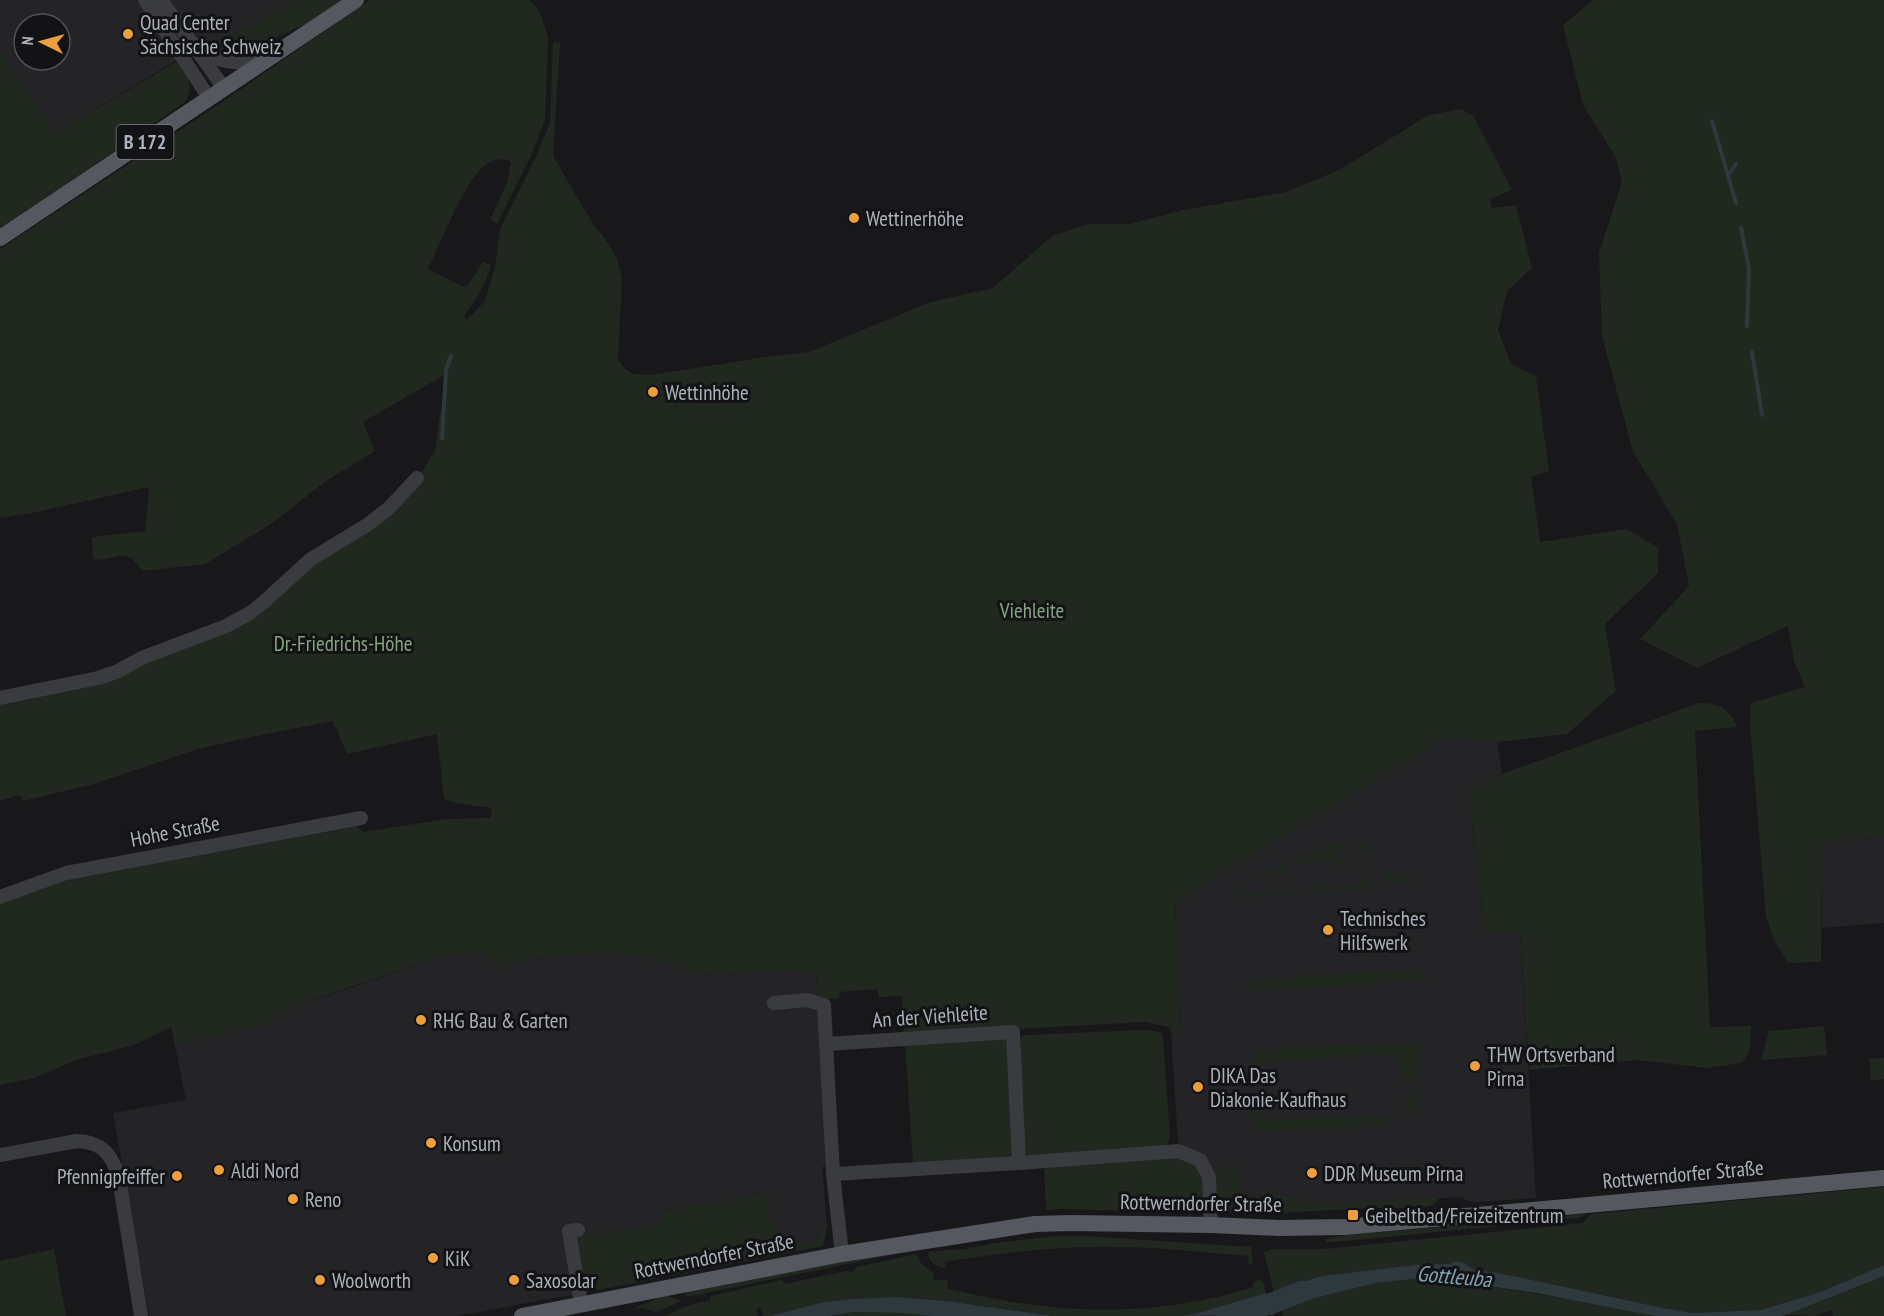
<svg xmlns="http://www.w3.org/2000/svg" width="1884" height="1316" viewBox="0 0 1884 1316" font-family="'PT Sans Narrow',sans-serif">
	<style>
		.built { fill: #242427; fill-rule: evenodd }
		.green { fill: #202820 }
		.water { fill: #2e393e }
		.lines { fill: none; stroke-linecap: round; stroke-linejoin: round }
		.stream { stroke: #2e393e; stroke-width: 4 }
		.river { stroke: #2e393e; stroke-width: 21 }
		.minor { stroke: #393b3f; stroke-width: 14 }
		.major { stroke: #55585e; stroke-width: 16 }
		.poi-dot { fill: #ee9f3d; stroke: #131315; stroke-width: 2 }
		.labels { text-anchor: middle; dominant-baseline: central; stroke-width: 6; stroke-linejoin: round; paint-order: stroke }
		.shield { fill: #131315; stroke: #7d8288; stroke-width: 1.5 }
		.shield-label { font-size: 20px; font-weight: bold; fill: #abb1ba }
		.poi-label { font-size: 21px; fill: #abb1ba; stroke: #131315; text-anchor: start }
		.park-label { font-size: 21px; fill: #84a482; stroke: #131315 }
		.street-label { font-size: 21px; fill: #abb1ba; stroke: #131315 }
		.water-label { font-size: 22px; font-style: italic; fill: #83a2b3; stroke: #131315 }
	</style>
	<rect width="100%" height="100%" fill="#18181a"/>
	<g class="built">
		<path d="M0,0H293L264,19L182,57L56,133L0,51ZM24,24H60V60H24Z"/>
		<polygon points="1448,738 1497,742 1502,774 1468,789 1485,933 1520,932 1536,1198 1477,1202 1468,1201 1461,1197 1319,1204 1271,1192 1259,1193 1262,1199 1242,1200 1241,1182 1239,1182 1237,1167 1218,1168 1218,1190 1215,1190 1179,1157 1171,1034 1180,1031 1175,902"/>
		<polygon points="1884,837 1884,923 1822,928 1821,842"/>
		<polygon points="467,952 484,954 507,969 532,958 608,952 645,957 696,975 801,970 816,975 818,997 825,1166 822,1167 827,1227 819,1227 818,1239 812,1244 780,1248 777,1223 772,1223 768,1192 663,1211 664,1223 585,1236 583,1285 587,1292 457,1316 149,1316 113,1113 186,1100 175,1045 272,1024 271,1018 295,1007 438,958"/>
	</g>
	<g class="green">
		<polygon points="293,0 342,0 306,24 237,55 223,55 203,48 264,19"/>
		<path d="M370,0H529L535,5L542,17L548,38L545,120L532,154L497,224L490,220L507,183L511,162C502,157 493,159 485,165C465,180 440,244 428,269L466,288L483,262L491,265C485,285 477,299 464,316L467,320L485,301L495,267L500,229L536,156L550,123L553,42L560,43L553,155L564,175L592,222L610,246L617,259L622,279L618,359C627,375 634,374 651,375L765,357L809,352L931,302L993,288L1052,236L1088,224H1129L1183,210L1286,192L1339,170L1429,115L1462,109L1474,117L1512,190L1490,199L1492,208L1516,205L1532,268L1507,291L1498,330L1511,364L1536,376L1549,471L1531,477L1540,542L1627,529L1658,548V573L1605,624L1616,691L1567,734L1497,742L1448,738L1175,902L1180,1031L1171,1034L1169,1027L1145,1022L904,1035L902,996L879,997L877,989L840,992L839,998L830,999L818,997L816,975L801,970L695,975L645,957L608,952L532,958L507,969L484,954L467,952L438,958L342,990L295,1007L271,1018L273,1024L175,1045L171,1027L134,1045L76,1060L35,1078L0,1085V902L63,880L354,824L363,832L446,819L490,818L492,808L455,803L444,799L437,734L347,754L333,721L256,736L198,749L94,784L23,801L21,795L0,800V701L66,689L227,627L418,479L435,450L446,374L363,422L375,451L326,481L274,522L205,564L142,571C124,543 118,563 93,559L92,537L145,531L149,487L37,512L0,518V249L224,101Z"/>
		<polygon points="1593,0 1884,0 1884,837 1822,842 1821,962 1788,963 1773,938 1766,916 1750,726 1751,703 1805,687 1794,661 1788,626 1697,668 1640,639 1689,586 1677,524 1633,452 1602,336 1599,253 1622,182 1615,156 1583,105 1563,25"/>
		<path d="M0,51L56,133L179,60C187,74 195,86 185,102L0,230Z"/>
		<path d="M1699,703C1717,702 1731,709 1737,727L1695,731L1710,1027L1751,1026L1750,1050L1742,1063L1707,1068L1637,1060L1529,1070L1520,932L1485,933L1468,789L1502,774Z"/>
		<polygon points="1338,842 1345,845 1347,849 1337,850 1338,858 1347,858 1347,863 1344,868 1337,870 1336,861 1287,863 1286,872 1257,874"/>
		<polygon points="1358,842 1368,843 1371,886 1366,890 1361,891 1360,879 1367,878 1365,851 1358,850"/>
		<polygon points="1383,873 1401,873 1410,881 1408,883 1390,884 1385,881"/>
		<polygon points="1314,881 1318,881 1319,893 1280,894 1279,884 1283,883 1284,892 1314,891"/>
		<polygon points="1321,881 1325,881 1326,889 1357,888 1357,891 1321,892"/>
		<polygon points="1272,884 1276,884 1277,895 1239,897 1237,895 1238,888 1241,885 1241,894 1272,892"/>
		<polygon points="1415,941 1416,945 1349,949 1348,946"/>
		<polygon points="1417,969 1422,970 1425,981 1243,992 1247,983 1256,978"/>
		<polygon points="1824,1026 1827,1055 1761,1060 1769,1031"/>
		<polygon points="1144,1030 1160,1032 1163,1037 1170,1137 1167,1146 1023,1157 1019,1041 1022,1037 1026,1035"/>
		<polygon points="1005,1038 1010,1042 1015,1157 913,1163 905,1043"/>
		<path d="M1419,1042L1421,1076H1414V1079L1406,1081L1397,1059L1386,1054L1264,1064L1259,1066L1254,1076H1249C1248,1063 1250,1056 1261,1049Z"/>
		<polygon points="1884,1058 1884,1079 1871,1081 1869,1059"/>
		<path d="M1420,1088L1419,1111L1410,1114L1408,1120H1404C1406,1107 1405,1093 1420,1088Z"/>
		<path d="M1254,1104L1257,1105L1262,1116L1268,1119L1387,1115V1127L1263,1131C1253,1126 1247,1114 1254,1104Z"/>
		<polygon points="1179,1157 1196,1164 1203,1176 1205,1213 1060,1209 1046,1210 1044,1167"/>
		<path d="M1238,1167L1239,1181L1241,1182C1242,1188 1243,1196 1242,1202C1241,1211 1225,1217 1218,1210C1214,1205 1215,1196 1215,1190L1218,1189V1168Z"/>
		<polygon points="1884,1187 1884,1265 1818,1293 1760,1310 1693,1313 1663,1308 1509,1275 1473,1269 1464,1263 1456,1261 1449,1264 1415,1265 1321,1276 1274,1292 1264,1252 1272,1249 1325,1249 1583,1223 1591,1214"/>
		<polygon points="768,1192 772,1223 777,1223 780,1248 812,1243 818,1239 819,1227 827,1227 823,1246 587,1292 583,1285 579,1241 585,1235 664,1223 663,1211"/>
		<polygon points="1259,1192 1271,1192 1320,1204 1441,1197 1432,1205 1419,1208 1367,1208 1281,1213 1270,1211"/>
		<polygon points="1584,1214 1579,1218 1325,1243 1326,1239 1347,1235"/>
		<path d="M1055,1236H1086L1251,1247L1253,1263L1248,1264V1256C1203,1252 1156,1247 1110,1247C1055,1246 1000,1253 945,1262L946,1268C936,1267 931,1264 928,1255L930,1251H933L966,1249L996,1243Z"/>
		<polygon points="54,1249 66,1316 0,1316 0,1261"/>
		<path d="M911,1250C838,1267 765,1280 692,1296H686L685,1291L823,1265Z"/>
		<path d="M916,1254L921,1263L934,1274V1280H948L947,1289C974,1294 1001,1301 1028,1304C1104,1315 1181,1310 1254,1287L1253,1283L1261,1279L1265,1287L1264,1288L1266,1293L1194,1314L1182,1316H1052L947,1301L896,1297L850,1299L819,1303L770,1316H763L760,1307L756,1308L758,1316H665C679,1309 694,1302 710,1301V1296L782,1280L785,1284L846,1271L854,1272L856,1267Z"/>
		<polygon points="1884,1276 1884,1316 1833,1316 1832,1310 1816,1316 1785,1315"/>
		<path d="M1423,1278C1501,1286 1577,1301 1654,1316H1283L1281,1311L1315,1298L1376,1283Z"/>
		<polygon points="665,1295 682,1301 656,1312 641,1308 632,1309"/>
		<polygon points="854,1312 902,1313 930,1316 829,1316"/>
	</g>
	<g class="water">
		<polygon points="1456,1261 1464,1263 1473,1269 1509,1275 1663,1308 1693,1313 1760,1310 1818,1293 1884,1265 1884,1276 1783,1316 1654,1316 1536,1293 1475,1284 1423,1278 1376,1283 1315,1298 1281,1311 1274,1292 1321,1276 1415,1265 1449,1264"/>
		<polygon points="1266,1293 1274,1315 1182,1316 1194,1314"/>
		<polygon points="896,1297 947,1301 1052,1316 930,1316 902,1313 854,1312 829,1316 770,1316 819,1303 850,1299"/>
	</g>
	<g class="lines">
		<g class="stream">
			<polyline points="1712,121 1736,203"/>
			<polyline points="1728,175 1736,164"/>
			<polyline points="1741,228 1749,268 1747,326"/>
			<polyline points="1752,352 1762,415"/>
			<polyline points="442,438 446,370 451,356"/>
		</g>
		<polyline class="river" points="1226,1316 1270,1304 1302,1291"/>
		<g class="minor">
			<polyline points="145,0 209,98"/>
			<polyline points="161,0 224,88"/>
			<path d="M199,50C220,63 236,63 260,63"/>
			<polyline points="0,698 98,678 116,672 144,657 226,626 250,613 265,601 311,559 367,525 389,508 417,478"/>
			<polyline points="0,897 66,873 361,818"/>
			<polyline points="774,1003 807,1000 824,1005 833,1174 842,1254"/>
			<polyline points="826,1044 1013,1032 1019,1163"/>
			<path d="M0,1155L77,1141C102,1142 112,1154 119,1178L141,1316"/>
			<polyline points="833,1174 1019,1163 1178,1151 1200,1160 1209,1177 1211,1225"/>
			<polyline points="578,1230 569,1231 581,1304"/>
		</g>
		<g class="major">
			<polyline points="0,238 356,0"/>
			<polyline points="522,1316 842,1254 1035,1224 1071,1223 1211,1225 1279,1228 1345,1227 1884,1178"/>
		</g>
	</g>
	<g class="poi-dot">
		<circle cx="128" cy="34" r="6"/>
		<circle cx="854" cy="218" r="6"/>
		<circle cx="653" cy="392" r="6"/>
		<circle cx="1328" cy="930" r="6"/>
		<circle cx="421" cy="1020" r="6"/>
		<circle cx="1475" cy="1066" r="6"/>
		<circle cx="1198" cy="1087" r="6"/>
		<circle cx="431" cy="1143" r="6"/>
		<circle cx="219" cy="1170" r="6"/>
		<circle cx="1312" cy="1173" r="6"/>
		<circle cx="177" cy="1176" r="6"/>
		<circle cx="293" cy="1199" r="6"/>
		<rect x="1347" y="1209" width="12" height="12" rx="3"/>
		<circle cx="433" cy="1258" r="6"/>
		<circle cx="320" cy="1280" r="6"/>
		<circle cx="514" cy="1280" r="6"/>
	</g>
	<g class="labels">
		<rect class="shield" x="116.5" y="125" width="57" height="34" rx="4.5"/>
		<g class="shield-label">
			<text x="145" y="142">B 172</text>
		</g>
		<g class="poi-label">
			<text x="140" y="22">Quad Center<tspan x="140" dy="24">Sächsische Schweiz</tspan></text>
			<text x="866" y="218">Wettinerhöhe</text>
			<text x="665" y="392">Wettinhöhe</text>
			<text x="1340" y="918">Technisches<tspan x="1340" dy="24">Hilfswerk</tspan></text>
			<text x="433" y="1020">RHG Bau &amp; Garten</text>
			<text x="1487" y="1054">THW Ortsverband<tspan x="1487" dy="24">Pirna</tspan></text>
			<text x="1210" y="1075">DIKA Das<tspan x="1210" dy="24">Diakonie-Kaufhaus</tspan></text>
			<text x="443" y="1143">Konsum</text>
			<text x="231" y="1170">Aldi Nord</text>
			<text x="1324" y="1173">DDR Museum Pirna</text>
			<text x="165" y="1176" text-anchor="end">Pfennigpfeiffer</text>
			<text x="305" y="1199">Reno</text>
			<text x="1365" y="1215">Geibeltbad/Freizeitzentrum</text>
			<text x="445" y="1258">KiK</text>
			<text x="332" y="1280">Woolworth</text>
			<text x="526" y="1280">Saxosolar</text>
		</g>
		<g class="park-label">
			<text x="1032" y="610">Viehleite</text>
			<text x="343" y="643">Dr.-Friedrichs-Höhe</text>
		</g>
		<g class="street-label">
			<text transform="translate(175 831) rotate(-11)">Hohe Straße</text>
			<text transform="translate(930 1016) rotate(-4)">An der Viehleite</text>
			<text transform="translate(1683 1174) rotate(-5)">Rottwerndorfer Straße</text>
			<text transform="translate(1201 1203) rotate(1)">Rottwerndorfer Straße</text>
			<text transform="translate(714 1256) rotate(-11)">Rottwerndorfer Straße</text>
		</g>
		<g class="water-label">
			<text transform="translate(1454 1276) rotate(5)">Gottleuba</text>
		</g>
	</g>
	<g transform="translate(42 42) rotate(275)"><circle r="28" fill="#131315" stroke="#505257" stroke-width="1.5"/>
	<path d="M0-4.5L10 22L0 15L-10 22Z" fill="#ee9f3d"/>
	<text y="-9" font-size="16" font-weight="bold" text-anchor="middle" fill="#abb1ba">N</text>
	</g>
</svg>
